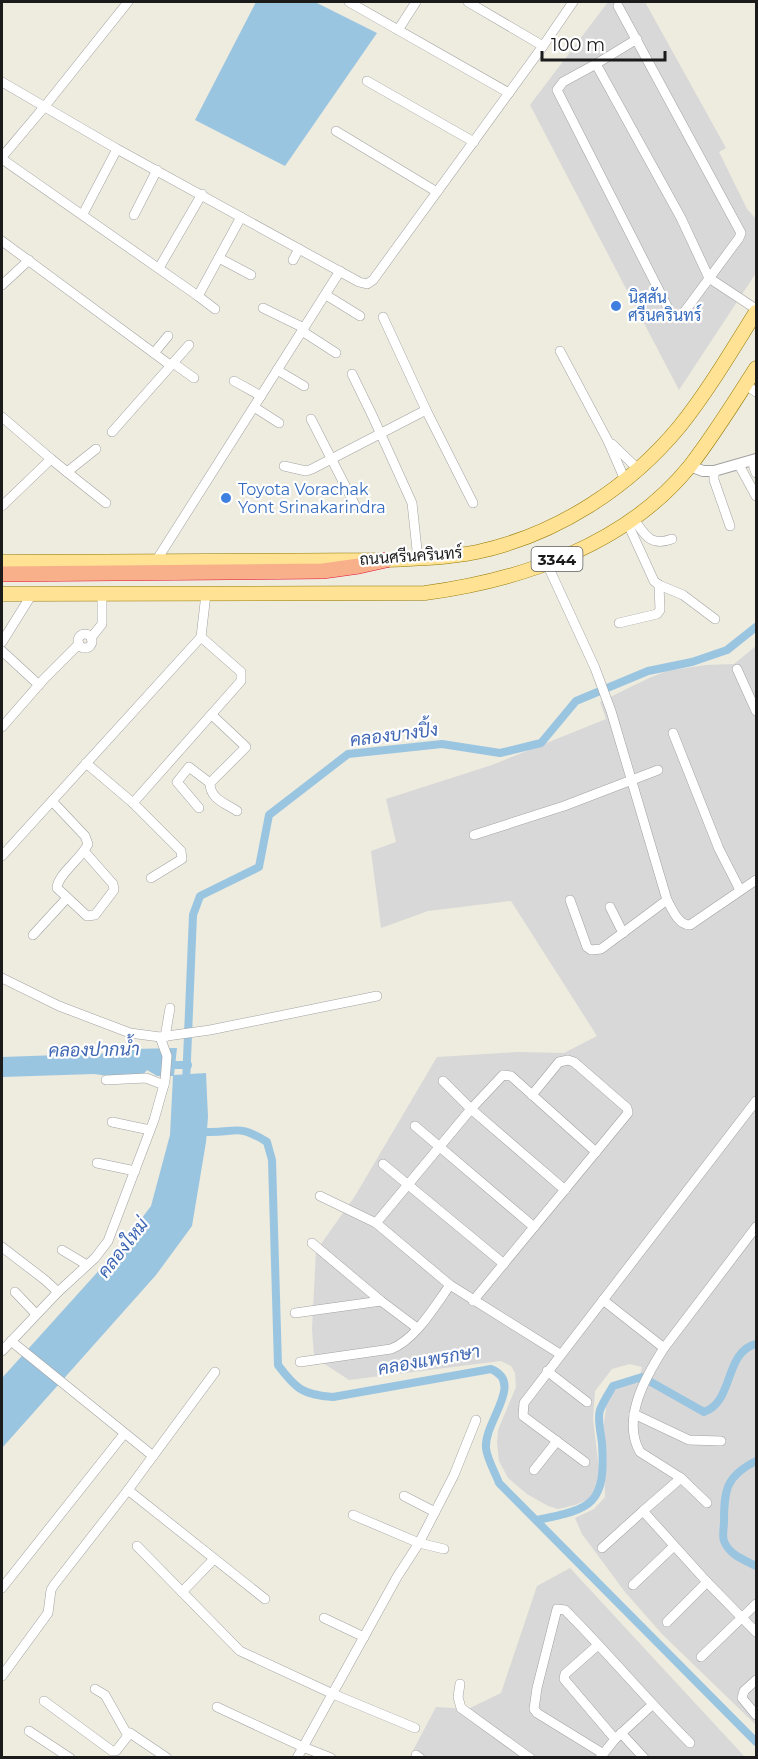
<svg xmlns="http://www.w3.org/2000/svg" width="758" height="1759" viewBox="0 0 758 1759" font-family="Montserrat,Sarabun,sans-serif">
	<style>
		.residential { fill: #d9d8d8 }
		.water { fill: #9ac5e1 }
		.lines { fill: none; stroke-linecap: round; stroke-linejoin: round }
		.canal { stroke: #9ac5e1; stroke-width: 8 }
		.minor-casing { stroke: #a2a2a2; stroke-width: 10 }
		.tertiary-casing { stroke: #a2a2a2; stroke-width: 12 }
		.primary-casing { stroke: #927900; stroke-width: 15 }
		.trunk-casing { stroke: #e61137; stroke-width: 16 }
		.minor { stroke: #fff; stroke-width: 9 }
		.tertiary { stroke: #fff; stroke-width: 10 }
		.primary { stroke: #ffe293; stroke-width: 14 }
		.trunk { stroke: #f7b089; stroke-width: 15 }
		.shop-dot { fill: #3f7fe0; stroke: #fff; stroke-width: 2 }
		.labels { text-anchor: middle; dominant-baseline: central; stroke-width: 4.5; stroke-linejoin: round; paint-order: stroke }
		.shield { fill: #fff; stroke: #5f5f5f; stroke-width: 1.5 }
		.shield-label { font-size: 15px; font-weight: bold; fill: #1b1b1b }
		.shop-label { font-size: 16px; fill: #366cbe; stroke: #fff; text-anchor: start }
		.street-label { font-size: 16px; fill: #1b1b1b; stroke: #fff }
		.water-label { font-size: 18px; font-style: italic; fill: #3f66b3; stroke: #fff }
	</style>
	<rect width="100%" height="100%" fill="#eeebdf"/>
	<g class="residential">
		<polygon points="608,2 645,2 726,148 719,152 747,209 756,219 756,273 679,390 530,105"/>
		<polygon points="756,646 756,1725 662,1634 625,1592 582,1534 575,1518 594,1509 605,1497 603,1428 606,1409 603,1395 612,1382 627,1379 638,1382 642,1367 630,1364 612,1369 595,1391 593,1419 599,1470 596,1488 589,1499 575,1505 558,1509 548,1506 527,1494 508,1478 499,1461 497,1443 498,1430 516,1387 515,1373 511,1366 501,1361 349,1380 314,1357 312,1329 316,1251 355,1196 437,1057 518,1052 564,1053 597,1036 511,901 428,911 381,928 371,851 396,842 386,799 492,765 606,719 600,702 649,678 667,671 706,665 734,664"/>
		<polygon points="570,1568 745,1757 409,1758 436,1707 468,1709 501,1693 537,1586"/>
	</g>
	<g class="water">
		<polygon points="256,2 315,2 377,33 285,166 195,120"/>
		<polygon points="177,1048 174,1075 206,1073 208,1117 206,1142 192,1226 156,1275 2,1448 2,1378 121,1246 151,1206 170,1135 173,1076 157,1076 147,1070 141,1077 116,1077 94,1074 2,1077 2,1057 116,1053 133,1049"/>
	</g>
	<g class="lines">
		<g class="canal">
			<polyline points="164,1065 188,1065"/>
			<polyline points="186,1083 193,915 200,896 259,867 269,815 348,754 442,744 500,753 541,743 576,701 648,671 692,662 727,650 756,627"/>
			<path d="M206,1132C237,1133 237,1123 267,1142L272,1160L278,1365C296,1389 303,1395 333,1397L491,1369C525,1383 484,1421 486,1448C487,1459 495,1472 499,1483L756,1742"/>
			<path d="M756,1461C726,1476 724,1490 724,1522C724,1527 722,1536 724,1541C729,1555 745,1560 756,1566"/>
			<path d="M537,1520C593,1509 606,1504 602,1443C601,1433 597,1419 600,1410C603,1402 609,1393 613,1386L642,1377L704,1412C734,1402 724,1352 756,1344"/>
		</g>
		<g class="minor-casing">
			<g id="minor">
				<polyline points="349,2 509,93"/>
				<polyline points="468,2 543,46"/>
				<polyline points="618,6 741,233 739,238 682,315 677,317 670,312 557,90 563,82 596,64 637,39"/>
				<polyline points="398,30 416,2"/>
				<polyline points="596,64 681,218 709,278 756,309"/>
				<polyline points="367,81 474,142"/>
				<polyline points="2,82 117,149 359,282 367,284 373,280 543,46 573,2"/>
				<polyline points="336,131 437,192"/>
				<polyline points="2,157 45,106 128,2"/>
				<polyline points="2,159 198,296 241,217"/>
				<polyline points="83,214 117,149"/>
				<polyline points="134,215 157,170"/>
				<polyline points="2,241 170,365"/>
				<polyline points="219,258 251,275"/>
				<polyline points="293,260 299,249"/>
				<polyline points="159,268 202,194"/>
				<polyline points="2,285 29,260"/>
				<polyline points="326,295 360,316"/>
				<polyline points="198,296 215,309"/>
				<polyline points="263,308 304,328"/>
				<polyline points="302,331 336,353"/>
				<polyline points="560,351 608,441 625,480"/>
				<polyline points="154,353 168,336"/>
				<polyline points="173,363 194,378"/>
				<polyline points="277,370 304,386"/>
				<polyline points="352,374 373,417 412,503 418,559"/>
				<polyline points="234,381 261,396"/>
				<polyline points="746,385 756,392"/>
				<polyline points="254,407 279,423"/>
				<polyline points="426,410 473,503"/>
				<polyline points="2,417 51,459 2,506"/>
				<polyline points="311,419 355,505"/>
				<polyline points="112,432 189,345"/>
				<polyline points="612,444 638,469"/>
				<polyline points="51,459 67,472 96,449"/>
				<polyline points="752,461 756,473"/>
				<polyline points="739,465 756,496"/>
				<polyline points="284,466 306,471 312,469 426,410 383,317"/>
				<polyline points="714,471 714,480 730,526"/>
				<polyline points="67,472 106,503"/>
				<path d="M633,518C645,535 650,547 672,539"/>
				<polyline points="627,522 654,581 659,585 683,595 715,619"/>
				<polyline points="156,561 340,271"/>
				<path d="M547,564L595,668L611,711L667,900C672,909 678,925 690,925L756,880"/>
				<polyline points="619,623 657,614 660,610 659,585"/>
				<circle cx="85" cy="641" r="7"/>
				<polyline points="91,638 102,624 102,594"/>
				<polyline points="2,642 32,594"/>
				<polyline points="2,651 39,685"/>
				<polyline points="737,669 756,711"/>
				<path d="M212,715L246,747L210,783C210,799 225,803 237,811"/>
				<polyline points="2,727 44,679 79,644"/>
				<polyline points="673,733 719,849 740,890"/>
				<polyline points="86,763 133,803 181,851 182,859 151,878"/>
				<path d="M52,801L85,836L88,844C82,858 57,875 57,888L87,916L95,915L114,890L113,884L84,851"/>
				<polyline points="133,803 241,681 241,672 201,637"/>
				<polyline points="199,808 177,782 189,767 210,783"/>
				<polyline points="474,835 564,806 658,770"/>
				<polyline points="2,856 201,637 206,594"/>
				<polyline points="570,900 587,947 591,950 601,949 667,900"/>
				<polyline points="610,907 623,933"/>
				<polyline points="33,935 67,898"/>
				<polyline points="2,978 59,1006 130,1033 160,1037 210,1030 377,996"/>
				<polyline points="165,1037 170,1008"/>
				<polyline points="106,1080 146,1078 164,1085"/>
				<polyline points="443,1081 471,1109 565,1190"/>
				<polyline points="112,1122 150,1130"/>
				<polyline points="415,1126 534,1227"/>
				<polyline points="97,1163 135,1171"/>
				<polyline points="383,1164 504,1264"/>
				<polyline points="320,1196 376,1223 450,1285 560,1354"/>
				<polyline points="376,1223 471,1109 503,1075 511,1076 596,1152"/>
				<path d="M756,1227L664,1348C646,1376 621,1419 640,1452L681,1478L643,1511L707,1582L756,1632"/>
				<polyline points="312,1243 381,1301 417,1328"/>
				<polyline points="2,1247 45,1280 58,1292"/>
				<polyline points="62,1250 87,1265"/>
				<polyline points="15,1292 36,1314"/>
				<polyline points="603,1300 664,1348"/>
				<polyline points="473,1301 628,1113 627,1108 574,1062 568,1060 559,1062 532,1095"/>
				<polyline points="295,1313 381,1301"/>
				<polyline points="2,1351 58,1292 95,1258 108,1241 154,1120 165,1081 167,1056 160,1037"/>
				<path d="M300,1362L391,1349C415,1340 435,1306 450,1285"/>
				<polyline points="547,1371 587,1402"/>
				<polyline points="634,1414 689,1440 721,1441"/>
				<polyline points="153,1456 215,1372"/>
				<polyline points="585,1462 523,1416 524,1403 756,1101"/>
				<polyline points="534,1470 557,1441"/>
				<polyline points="681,1478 707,1503"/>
				<polyline points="128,1490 265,1599"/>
				<polyline points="404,1496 435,1512"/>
				<polyline points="353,1515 419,1543 444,1549"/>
				<polyline points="137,1546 240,1651 333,1694 415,1728"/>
				<polyline points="602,1548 643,1511"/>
				<polyline points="633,1585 674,1546"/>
				<polyline points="2,1588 124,1434"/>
				<polyline points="182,1592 214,1559"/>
				<polyline points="324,1618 364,1637"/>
				<polyline points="667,1622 707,1582"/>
				<polyline points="598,1645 565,1674 564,1679 615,1739"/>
				<polyline points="701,1657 756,1604"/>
				<polyline points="2,1676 48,1613 51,1590 54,1585 128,1490 153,1456 11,1341"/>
				<polyline points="756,1680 744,1691 742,1698 756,1715"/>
				<polyline points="460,1684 458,1697 461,1708 530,1758"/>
				<polyline points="95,1689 105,1695 127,1734"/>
				<polyline points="44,1701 112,1751 116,1751 130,1733 167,1758"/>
				<polyline points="217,1707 303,1747 331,1758"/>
				<polyline points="29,1731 70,1758"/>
				<polyline points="621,1733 644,1758"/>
				<path d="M602,1753L537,1713L534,1709L537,1688L557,1609L565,1610C608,1653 647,1700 690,1743"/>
				<polyline points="416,1755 420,1758"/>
				<polyline points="297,1758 397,1577 419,1543 454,1475 476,1420"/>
				<polyline points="600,1758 615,1739 652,1705"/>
			</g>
		</g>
		<g class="tertiary-casing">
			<polyline id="tertiary" points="690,466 703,471 714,471 756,459"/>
		</g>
		<g class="primary-casing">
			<g id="primary">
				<path d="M2,562L386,560C416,559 447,558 477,552C556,535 629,488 680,426C708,391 732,350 756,312"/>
				<path d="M2,594L425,593C522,580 626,545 690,466C714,435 735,401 756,368"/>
			</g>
		</g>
		<g class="trunk-casing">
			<polyline id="trunk" points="2,574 323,571 359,566 386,560"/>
		</g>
		<use href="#minor" class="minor"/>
		<use href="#tertiary" class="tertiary"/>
		<use href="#primary" class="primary"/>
		<use href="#trunk" class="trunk"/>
	</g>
	<g class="shop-dot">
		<circle cx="616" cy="306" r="6"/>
		<circle cx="226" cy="498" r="6"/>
	</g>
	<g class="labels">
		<rect class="shield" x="531.5" y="547" width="51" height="24" rx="4.5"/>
		<g class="shield-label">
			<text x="557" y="559">3344</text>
		</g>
		<g class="shop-label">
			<text x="628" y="297">นิสสัน<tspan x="628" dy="18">ศรีนครินทร์</tspan></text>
			<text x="238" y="489">Toyota Vorachak<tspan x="238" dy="18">Yont Srinakarindra</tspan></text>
		</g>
		<g class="street-label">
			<text transform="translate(411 556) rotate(-4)">ถนนศรีนครินทร์</text>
		</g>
		<g class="water-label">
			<text transform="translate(394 735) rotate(-7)">คลองบางปิ้ง</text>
			<text transform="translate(94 1050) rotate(-1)">คลองปากน้ำ</text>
			<text transform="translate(123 1248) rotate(-52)">คลองใหม่</text>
			<text transform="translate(429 1360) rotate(-10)">คลองแพรกษา</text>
		</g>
	</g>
	<rect width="758" height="1759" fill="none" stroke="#1b1b1b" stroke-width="6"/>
	<path d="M542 51v9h123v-9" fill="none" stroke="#1b1b1b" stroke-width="3"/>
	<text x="551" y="51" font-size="18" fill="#1b1b1b" stroke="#ffffff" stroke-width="4.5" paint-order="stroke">100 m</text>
</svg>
